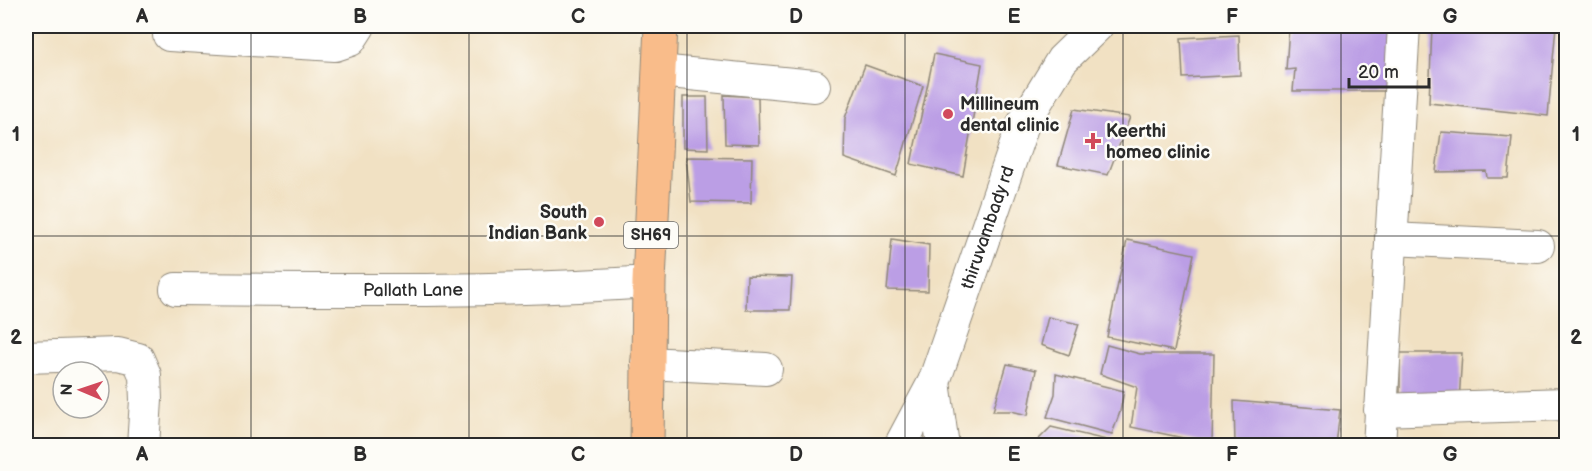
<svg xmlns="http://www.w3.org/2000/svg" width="1592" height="471" viewBox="0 0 1592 471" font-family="'Balsamiq Sans',sans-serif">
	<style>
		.building { fill: #bb9ee5 }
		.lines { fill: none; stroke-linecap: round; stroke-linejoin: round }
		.minor-casing { stroke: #8e8677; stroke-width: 34 }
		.major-casing { stroke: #8e8677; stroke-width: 35 }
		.minor { stroke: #fff; stroke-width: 32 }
		.major { stroke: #f9bc8a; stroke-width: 33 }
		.grid { fill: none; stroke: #2b2b2b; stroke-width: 1.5; stroke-opacity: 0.55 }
		.poi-dot { fill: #d1495b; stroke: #fdfcf7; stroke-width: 2 }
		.labels { text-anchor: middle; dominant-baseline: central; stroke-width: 5; stroke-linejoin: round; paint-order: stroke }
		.shield { fill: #fdfcf7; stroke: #6a6a68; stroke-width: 1.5 }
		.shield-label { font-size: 16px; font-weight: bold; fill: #2b2b2b }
		.poi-label { font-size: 18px; font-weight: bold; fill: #2b2b2b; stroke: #fdfcf7; text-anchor: start }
		.street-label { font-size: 18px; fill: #2b2b2b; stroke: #fdfcf7 }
		.neatline { fill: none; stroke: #2b2b2b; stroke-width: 2 }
		.grid-label { font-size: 20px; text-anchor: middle; font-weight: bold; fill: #2b2b2b }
	</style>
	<rect width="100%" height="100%" fill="#fdfcf7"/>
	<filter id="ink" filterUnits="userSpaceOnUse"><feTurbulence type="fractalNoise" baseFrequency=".0167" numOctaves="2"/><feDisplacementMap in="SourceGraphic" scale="12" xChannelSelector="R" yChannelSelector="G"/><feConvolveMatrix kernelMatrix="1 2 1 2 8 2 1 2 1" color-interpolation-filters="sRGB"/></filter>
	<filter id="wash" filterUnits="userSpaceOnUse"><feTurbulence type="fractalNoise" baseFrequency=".008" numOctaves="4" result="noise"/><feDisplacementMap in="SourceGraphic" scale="24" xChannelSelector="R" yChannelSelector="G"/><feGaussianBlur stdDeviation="1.35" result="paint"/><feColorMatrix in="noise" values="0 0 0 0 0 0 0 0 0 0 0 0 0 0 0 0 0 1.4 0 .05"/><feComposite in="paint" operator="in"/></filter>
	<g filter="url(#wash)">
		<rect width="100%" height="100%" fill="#f1e1c3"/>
		<g id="blocks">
			<g class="building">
				<polygon points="1289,26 1397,26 1391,91 1293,91 1295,69 1286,70"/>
				<polygon points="1432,26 1556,26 1548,116 1429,103"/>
				<polygon points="1239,35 1240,75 1183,78 1181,38"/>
				<polygon points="934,54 982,64 963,176 911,164"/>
				<polygon points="865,65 923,86 896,176 844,158 845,118"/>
				<polygon points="724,95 758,97 759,145 725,144"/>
				<polygon points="683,97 707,97 708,149 683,148"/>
				<polygon points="1074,109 1130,117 1108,175 1058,165"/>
				<polygon points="1441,132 1512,137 1508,178 1487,178 1486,171 1436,172"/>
				<polygon points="686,157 752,158 751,203 691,202"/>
				<polygon points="892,239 929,245 928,291 887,290"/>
				<polygon points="1127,240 1194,254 1174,351 1107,337"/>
				<polygon points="747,276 792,277 790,310 746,310"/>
				<polygon points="1048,317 1079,324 1069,355 1041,345"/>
				<polygon points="1107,345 1140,354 1214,354 1212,444 1131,427 1137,387 1100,374"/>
				<polygon points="1400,353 1462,353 1459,402 1400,396"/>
				<polygon points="1007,364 1036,370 1028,415 1011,411 993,411"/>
				<polygon points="1056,374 1124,391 1120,412 1112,434 1047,417 1055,394"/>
				<polygon points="1234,401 1340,410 1336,446 1235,446"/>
				<polygon points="1051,427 1128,445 1128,446 1032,446"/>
			</g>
		</g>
	</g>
	<g filter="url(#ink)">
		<use href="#blocks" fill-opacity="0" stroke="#8e8677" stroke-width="1.5"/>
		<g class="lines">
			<g class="minor-casing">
				<g id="minor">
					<polyline points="169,35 335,45 350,40 359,26"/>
					<polyline points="659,71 814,86"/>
					<polyline points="1391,239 1538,246"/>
					<path id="s1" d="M176,289C334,290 491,293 649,282"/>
					<polyline points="26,357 118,354 138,359 145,375 146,400 143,446"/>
					<polyline points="647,363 766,369"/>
					<polyline points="934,382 943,446"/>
					<polyline points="1380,410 1566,404"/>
					<path id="s2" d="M900,446L934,382L1023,124L1062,60L1097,26"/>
					<polyline points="1379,446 1404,26"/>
				</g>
			</g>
			<g class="major-casing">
				<polyline id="major" points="647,446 649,282 661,26"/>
			</g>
			<use href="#minor" class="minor"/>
			<use href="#major" class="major"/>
		</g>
	</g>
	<path class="grid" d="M251,26V446M469,26V446M687,26V446M905,26V446M1123,26V446M1341,26V446M26,236H1566"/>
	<g class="poi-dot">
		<circle cx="948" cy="114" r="6"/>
		<path d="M1090 132h6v6h6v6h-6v6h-6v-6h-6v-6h6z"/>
		<circle cx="599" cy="222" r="6"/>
	</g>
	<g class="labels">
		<rect class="shield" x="624" y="222" width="54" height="26" rx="4.5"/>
		<g class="shield-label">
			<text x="651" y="235">SH69</text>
		</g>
		<g class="poi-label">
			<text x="960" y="104">Millineum<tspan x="960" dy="21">dental clinic</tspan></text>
			<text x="1106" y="131">Keerthi<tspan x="1106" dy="21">homeo clinic</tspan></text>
			<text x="587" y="212" text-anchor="end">South<tspan x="587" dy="21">Indian Bank</tspan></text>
		</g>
		<g class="street-label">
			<text stroke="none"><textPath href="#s2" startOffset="236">thiruvambady rd</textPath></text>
			<text stroke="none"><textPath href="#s1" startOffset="237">Pallath Lane</textPath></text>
		</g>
	</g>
	<rect width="1592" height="471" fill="none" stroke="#fdfcf7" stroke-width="66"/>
	<g transform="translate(81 390) rotate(272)"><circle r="28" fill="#fdfcf7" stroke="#a9a8a5" stroke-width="1.5"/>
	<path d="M0-4.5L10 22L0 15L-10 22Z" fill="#d1495b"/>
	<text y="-9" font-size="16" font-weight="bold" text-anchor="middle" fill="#2b2b2b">N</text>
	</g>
	<path d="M1349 78v9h80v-9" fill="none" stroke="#2b2b2b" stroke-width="3"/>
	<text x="1358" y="78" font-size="18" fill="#2b2b2b" stroke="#fdfcf7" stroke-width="4.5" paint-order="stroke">20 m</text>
	<rect x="33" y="33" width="1526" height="405" class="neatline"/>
	<g class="grid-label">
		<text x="142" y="23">A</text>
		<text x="360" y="23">B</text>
		<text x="578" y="23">C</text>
		<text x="796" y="23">D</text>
		<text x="1014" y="23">E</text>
		<text x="1232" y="23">F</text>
		<text x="1450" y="23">G</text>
		<text x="16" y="141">1</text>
		<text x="1576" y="141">1</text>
		<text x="16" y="344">2</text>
		<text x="1576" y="344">2</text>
		<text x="142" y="461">A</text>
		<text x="360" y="461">B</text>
		<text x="578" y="461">C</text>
		<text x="796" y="461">D</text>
		<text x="1014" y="461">E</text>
		<text x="1232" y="461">F</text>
		<text x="1450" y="461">G</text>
	</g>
</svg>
